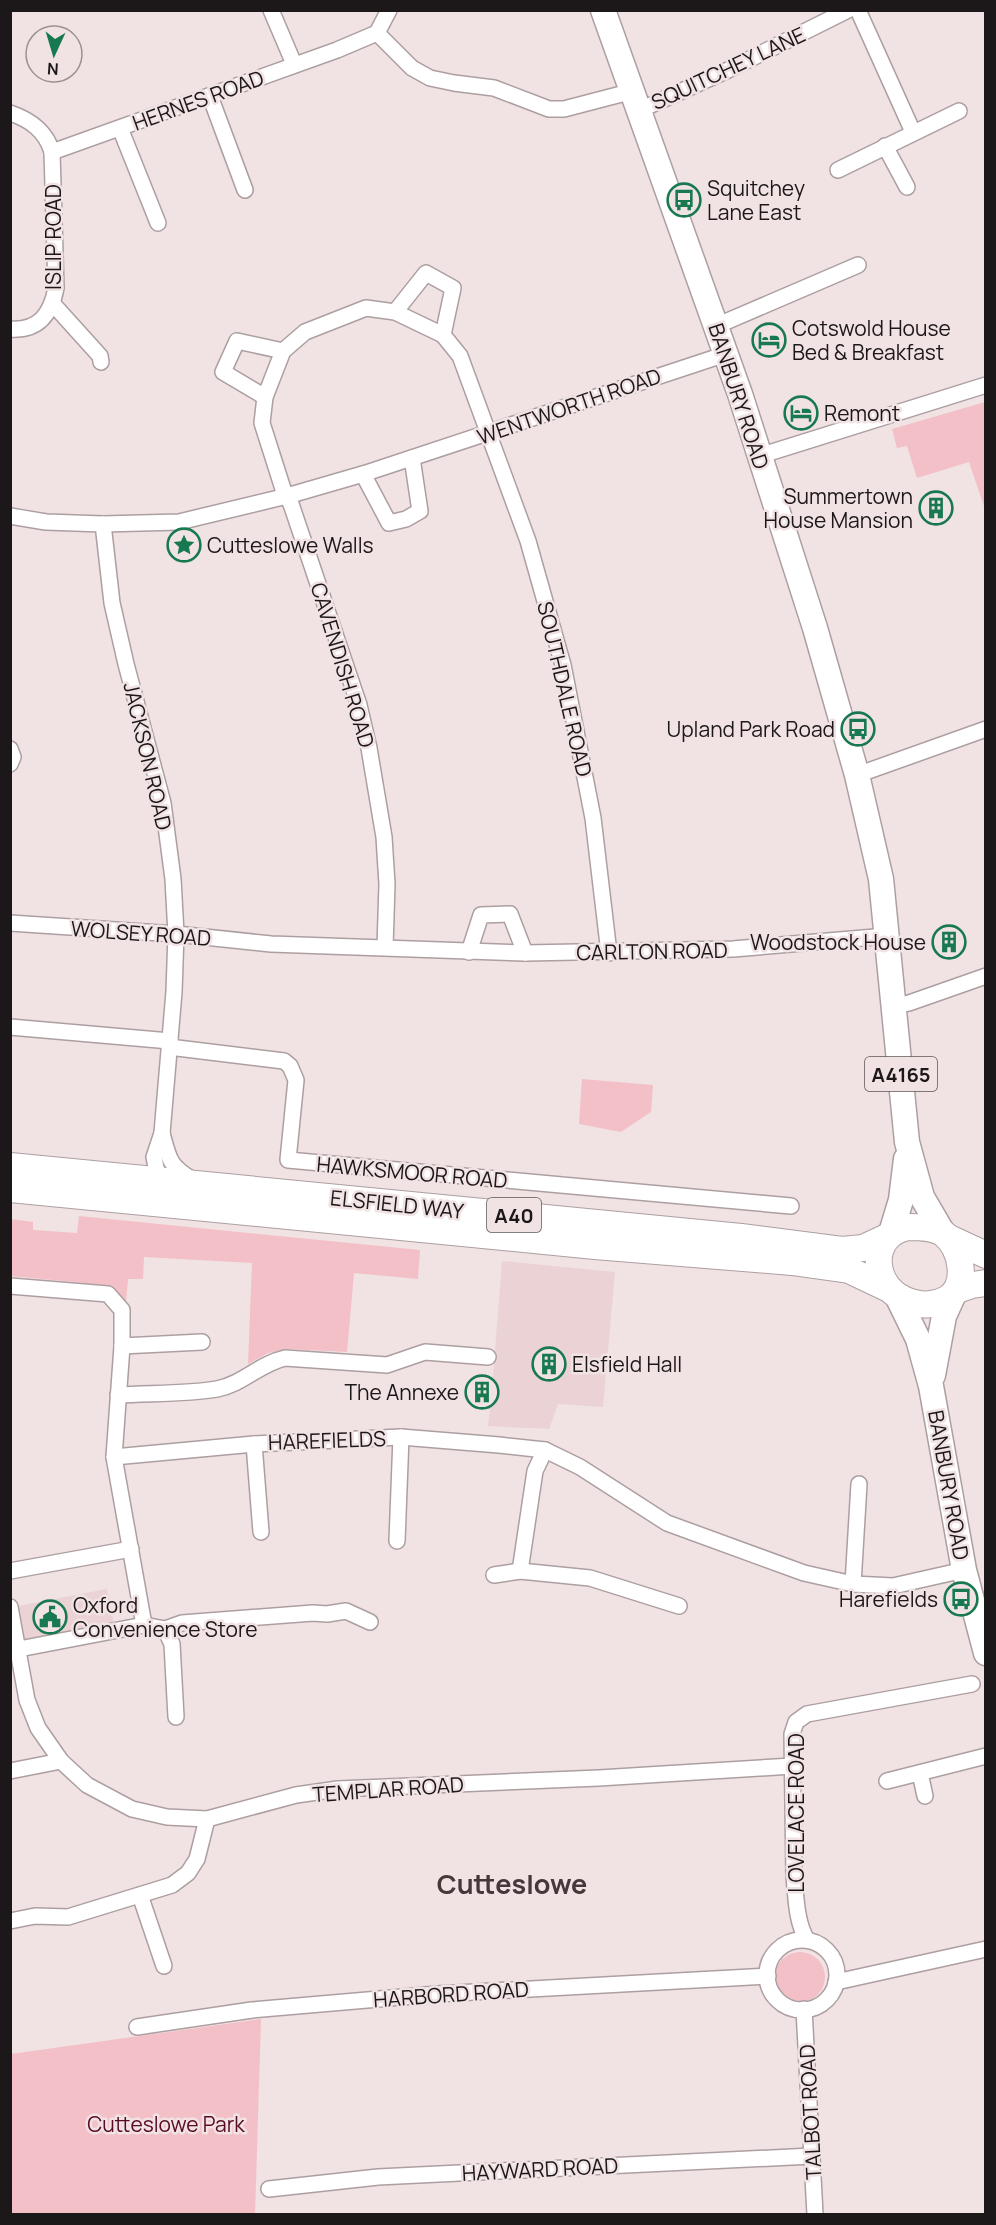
<svg xmlns="http://www.w3.org/2000/svg" width="996" height="2225" viewBox="0 0 996 2225" font-family="Manrope,sans-serif">
	<style>
		.built { fill: #ead2d5 }
		.green { fill: #f2c0c6 }
		.lines { fill: none; stroke-linecap: round; stroke-linejoin: round }
		.minor-casing { stroke: #ad9fa1; stroke-width: 18 }
		.primary-casing { stroke: #ad9fa1; stroke-width: 27 }
		.trunk-casing { stroke: #ad9fa1; stroke-width: 28 }
		.minor { stroke: #fff; stroke-width: 15 }
		.primary { stroke: #fff; stroke-width: 24 }
		.trunk { stroke: #fff; stroke-width: 26 }
		.labels { text-anchor: middle; dominant-baseline: central; stroke-width: 5; stroke-linejoin: round; paint-order: stroke }
		.shield { fill: #f1e2e4; stroke: #5c5455; stroke-width: 1.5 }
		.shield-label { font-size: 20px; font-weight: bold; fill: #1c1718 }
		.street-label { font-size: 21px; fill: #1c1718; stroke: #f1e2e4 }
		.poi-label { font-size: 21px; fill: #1c1718; stroke: #f1e2e4; text-anchor: start }
		.park-label { font-size: 21px; fill: #590b23; stroke: #f1e2e4 }
		.district-label { font-size: 27px; font-weight: bold; fill: #44383a; stroke: #f1e2e4 }
	</style>
	<rect width="100%" height="100%" fill="#f1e2e4"/>
	<g class="built">
		<polygon points="502,1261 615,1272 603,1407 558,1404 549,1429 488,1426 490,1409 471,1407 473,1376 493,1377"/>
		<polygon points="107,1589 114,1624 25,1642 18,1606"/>
	</g>
	<g class="green">
		<polygon points="985,402 986,402 985,509 969,462 917,478 907,446 897,448 892,429"/>
		<polygon points="582,1079 653,1085 651,1112 621,1132 579,1124"/>
		<polygon points="79,1216 420,1250 418,1279 354,1273 347,1352 286,1349 268,1353 248,1364 252,1263 144,1257 143,1279 128,1279 126,1303 105,1285 11,1276 10,1219 33,1222 33,1230 77,1233"/>
		<circle cx="800" cy="1977" r="25"/>
		<polygon points="261,2019 255,2214 11,2214 11,2054"/>
	</g>
	<g class="lines">
		<g class="minor-casing">
			<g id="minor">
				<polyline points="271,10 294,64"/>
				<polyline points="858,10 913,132"/>
				<polyline points="377,33 412,68 430,78 454,83 494,88 549,109 564,109 633,91"/>
				<polyline points="210,96 245,190"/>
				<polyline points="640,110 728,70 848,10"/>
				<path d="M10,113C31,120 46,131 52,152L337,50L377,33L389,10"/>
				<polyline points="120,128 158,223"/>
				<polyline points="885,146 907,187"/>
				<polyline points="838,170 959,111"/>
				<polyline points="53,304 100,356 101,362"/>
				<polyline points="395,312 426,273 453,288 443,335"/>
				<polyline points="716,326 858,265"/>
				<path d="M10,329C39,331 51,314 56,288L52,152"/>
				<polyline points="265,397 223,372 237,341 283,351"/>
				<polyline points="759,456 986,385"/>
				<polyline points="363,474 389,523 406,519 420,511 412,458"/>
				<polyline points="10,516 46,522 103,524 179,522 287,496 363,474 726,354"/>
				<polyline points="103,524 112,603 126,664 163,803 173,879 176,934 174,992 162,1133 154,1157 156,1168 164,1184"/>
				<polyline points="10,749 13,757 10,764"/>
				<polyline points="857,775 986,729"/>
				<polyline points="10,923 176,934 271,944 525,953 733,949 887,936"/>
				<polyline points="385,947 387,884 384,837 369,748 359,705 291,504 283,489 262,423 265,397 283,351 305,332 366,308 395,312 443,335 460,356 528,541 563,665 593,818 609,953"/>
				<polyline points="469,952 481,915 510,914 525,953"/>
				<polyline points="894,1006 909,1003 986,976"/>
				<polyline points="10,1027 170,1041"/>
				<polyline points="169,1047 284,1061 290,1066 296,1080 288,1160 791,1206"/>
				<path d="M162,1133C169,1159 169,1166 193,1180"/>
				<polyline points="10,1286 108,1294 122,1310 122,1346 114,1457 144,1625 19,1649"/>
				<polyline points="122,1346 202,1342"/>
				<path d="M118,1395C149,1393 188,1394 217,1389C243,1384 259,1364 285,1358L387,1365L425,1352L488,1357"/>
				<polyline points="254,1444 261,1532"/>
				<polyline points="114,1457 254,1444 401,1437 499,1445 545,1450 580,1467 667,1523 804,1573 853,1584 893,1586 964,1570"/>
				<polyline points="397,1541 401,1437"/>
				<polyline points="10,1571 131,1549"/>
				<polyline points="520,1571 535,1471 545,1450"/>
				<polyline points="494,1575 520,1571 590,1578 679,1606"/>
				<polyline points="853,1584 859,1484"/>
				<polyline points="10,1607 27,1700 38,1728 61,1761 87,1785 132,1809 167,1817 207,1819 296,1795 338,1789 599,1778 792,1766"/>
				<polyline points="144,1625 165,1629 182,1623 313,1613 327,1614 346,1611 370,1622"/>
				<polyline points="165,1629 172,1644 176,1717"/>
				<polyline points="10,1771 61,1761"/>
				<polyline points="920,1773 925,1796"/>
				<polyline points="887,1781 986,1756"/>
				<polyline points="140,1895 164,1966"/>
				<polyline points="10,1921 35,1916 68,1917 172,1885 188,1873 197,1859 207,1819"/>
				<path d="M807,1940C796,1922 796,1896 794,1876L792,1734L796,1722L807,1714L972,1684"/>
				<circle cx="802" cy="1975" r="35"/>
				<polyline points="836,1982 986,1949"/>
				<polyline points="804,2009 815,2214"/>
				<polyline points="137,2027 252,2010 437,1994 768,1976"/>
				<polyline points="269,2189 378,2177 812,2156"/>
			</g>
		</g>
		<g class="primary-casing">
			<g id="primary">
				<polyline points="603,10 740,394 815,628 857,775 881,879 907,1142 922,1197 943,1233"/>
				<polyline points="891,1233 901,1200 906,1159"/>
				<polyline points="898,1298 918,1339 931,1386 964,1570 986,1653"/>
				<polyline points="933,1375 944,1316 954,1294"/>
			</g>
		</g>
		<g class="trunk-casing">
			<g id="trunk">
				<polyline points="10,1166 741,1237 842,1250 863,1248 889,1236"/>
				<polyline points="10,1189 595,1246 792,1262 849,1270 887,1288"/>
				<path d="M908,1227C920,1227 934,1227 944,1234C962,1248 969,1286 947,1299C936,1305 922,1306 911,1302C871,1291 866,1235 908,1227Z"/>
				<polyline points="947,1237 986,1255"/>
				<polyline points="957,1290 972,1285 986,1283"/>
			</g>
		</g>
		<use href="#minor" class="minor"/>
		<use href="#primary" class="primary"/>
		<use href="#trunk" class="trunk"/>
	</g>
	<defs>
		<g id="bus-ring" transform="scale(1.725)"><circle r="9.5" fill="#f1e2e4" stroke="#187950" stroke-width="1.5"/><path d="M-5-6H5V4H4V6H2V4H-2V6H-4V4H-5ZM-3.5-4V0h7V-4ZM-3.5 1.2v1.5H-2V1.2ZM2 1.2v1.5H3.5V1.2Z" fill="#187950"/></g>
		<g id="hotel-ring" transform="scale(1.725)"><circle r="9.5" fill="#f1e2e4" stroke="#187950" stroke-width="1.5"/><path d="M-6-4.5h1.5V1H6V5H4.5V3h-9V5H-6ZM-4 0a1.8 1.8 0 1 1 3.6 0ZM.5 0V-2.5h3Q6-2.5 6 0Z" fill="#187950"/></g>
		<g id="building-ring" transform="scale(1.725)"><circle r="9.5" fill="#f1e2e4" stroke="#187950" stroke-width="1.5"/><path d="M-4-6H4V6H1V3H-1V6H-4ZM-2.5-4.3h1.7v1.8h-1.7ZM.8-4.3h1.7v1.8H.8ZM-2.5-1h1.7V.8h-1.7ZM.8-1h1.7V.8H.8Z" fill="#187950"/></g>
		<g id="sight-ring" transform="scale(1.725)"><circle r="9.5" fill="#f1e2e4" stroke="#187950" stroke-width="1.5"/><path d="M0-6L1.8-2.2L6-1.7L2.9 1.2L3.7 5.4L0 3.3L-3.7 5.4L-2.9 1.2L-6-1.7L-1.8-2.2Z" fill="#187950"/></g>
		<g id="civic-ring" transform="scale(1.725)"><circle r="9.5" fill="#f1e2e4" stroke="#187950" stroke-width="1.5"/><path d="M-.6-6.5H3V-4.5H.6V-3L4-1V1h2V6H-6V1h2V-1L-.6-3ZM-1.2 2.5V6h2.4V2.5Z" fill="#187950"/></g>
	</defs>
	<g fill-rule="evenodd">
		<use href="#bus-ring" x="684" y="200"/>
		<use href="#hotel-ring" x="769" y="340"/>
		<use href="#hotel-ring" x="801" y="413"/>
		<use href="#building-ring" x="936" y="508"/>
		<use href="#sight-ring" x="184" y="545"/>
		<use href="#bus-ring" x="858" y="729"/>
		<use href="#building-ring" x="949" y="942"/>
		<use href="#building-ring" x="549" y="1364"/>
		<use href="#building-ring" x="482" y="1392"/>
		<use href="#bus-ring" x="961" y="1599"/>
		<use href="#civic-ring" x="50" y="1617"/>
	</g>
	<g class="labels">
		<g class="shield">
			<rect x="865" y="1057" width="72" height="34" rx="4.5"/>
			<rect x="487" y="1198" width="54" height="34" rx="4.5"/>
		</g>
		<g class="shield-label">
			<text x="901" y="1074">A4165</text>
			<text x="514" y="1215">A40</text>
		</g>
		<g class="street-label">
			<text transform="translate(728 68) rotate(-25)">SQUITCHEY LANE</text>
			<text transform="translate(198 100) rotate(-20)">HERNES ROAD</text>
			<text transform="translate(53 237) rotate(-90)">ISLIP ROAD</text>
			<text transform="translate(739 396) rotate(72)">BANBURY ROAD</text>
			<text transform="translate(569 406) rotate(-19)">WENTWORTH ROAD</text>
			<text transform="translate(343 665) rotate(73)">CAVENDISH ROAD</text>
			<text transform="translate(565 689) rotate(77)">SOUTHDALE ROAD</text>
			<text transform="translate(148 756) rotate(77)">JACKSON ROAD</text>
			<text transform="translate(141 933) rotate(4)">WOLSEY ROAD</text>
			<text transform="translate(652 951) rotate(-1)">CARLTON ROAD</text>
			<text transform="translate(412 1172) rotate(5)">HAWKSMOOR ROAD</text>
			<text transform="translate(397 1204) rotate(6)">ELSFIELD WAY</text>
			<text transform="translate(327 1440) rotate(-2)">HAREFIELDS</text>
			<text transform="translate(949 1485) rotate(80)">BANBURY ROAD</text>
			<text transform="translate(388 1789) rotate(-4)">TEMPLAR ROAD</text>
			<text transform="translate(796 1813) rotate(-90)">LOVELACE ROAD</text>
			<text transform="translate(451 1994) rotate(-4)">HARBORD ROAD</text>
			<text transform="translate(810 2112) rotate(-93)">TALBOT ROAD</text>
			<text transform="translate(540 2169) rotate(-3)">HAYWARD ROAD</text>
		</g>
		<g class="poi-label">
			<text x="707" y="188">Squitchey<tspan x="707" dy="24">Lane East</tspan></text>
			<text x="792" y="328">Cotswold House<tspan x="792" dy="24">Bed &amp; Breakfast</tspan></text>
			<text x="824" y="413">Remont</text>
			<text x="913" y="496" text-anchor="end">Summertown<tspan x="913" dy="24">House Mansion</tspan></text>
			<text x="207" y="545">Cutteslowe Walls</text>
			<text x="835" y="729" text-anchor="end">Upland Park Road</text>
			<text x="926" y="942" text-anchor="end">Woodstock House</text>
			<text x="572" y="1364">Elsfield Hall</text>
			<text x="459" y="1392" text-anchor="end">The Annexe</text>
			<text x="938" y="1599" text-anchor="end">Harefields</text>
			<text x="73" y="1605">Oxford<tspan x="73" dy="24">Convenience Store</tspan></text>
		</g>
		<g class="park-label">
			<text x="166" y="2124">Cutteslowe Park</text>
		</g>
		<g class="district-label">
			<text x="512" y="1883">Cutteslowe</text>
		</g>
	</g>
	<rect width="996" height="2225" fill="none" stroke="#1c1718" stroke-width="24"/>
	<g transform="translate(54 54) rotate(184)"><circle r="28" fill="#f1e2e4" stroke="#9c9192" stroke-width="1.5"/>
	<path d="M0-4.5L10 22L0 15L-10 22Z" fill="#187950"/>
	<text y="-9" font-size="16" font-weight="bold" text-anchor="middle" fill="#1c1718">N</text>
	</g>
</svg>
